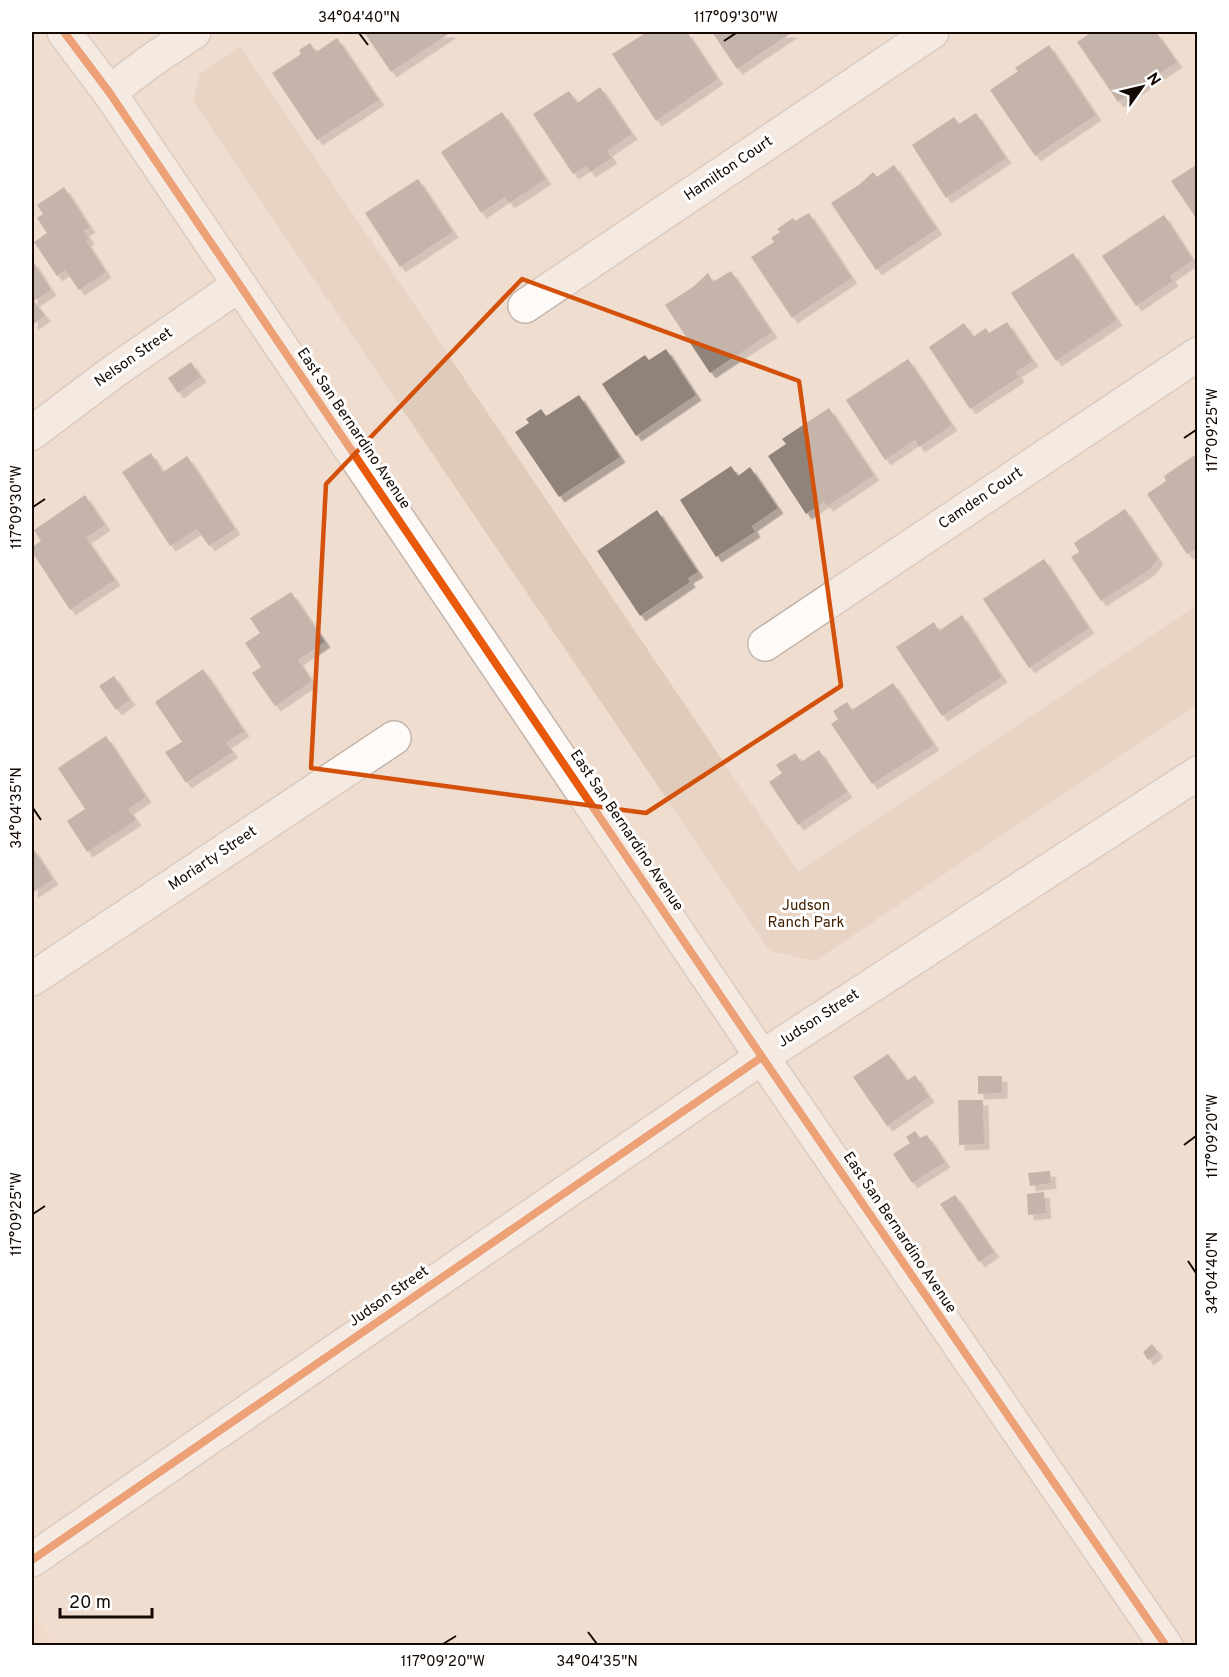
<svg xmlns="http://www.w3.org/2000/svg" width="1229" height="1677" viewBox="0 0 1229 1677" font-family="Overpass,sans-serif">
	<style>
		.built { fill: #f3d6c0 }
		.green { fill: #e0cab9 }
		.building { fill: #90847a; filter: url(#shadow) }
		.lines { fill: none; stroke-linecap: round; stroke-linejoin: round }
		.street-casing { stroke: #c4b6ac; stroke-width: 36 }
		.secondary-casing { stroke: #c4b6ac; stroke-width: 36 }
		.street { stroke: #fdfaf8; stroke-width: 33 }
		.secondary { stroke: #fdfaf8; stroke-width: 33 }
		.cycleway-casing { stroke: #fff; stroke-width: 11 }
		.cycleway { stroke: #e8590c; stroke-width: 8 }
		.marked { fill: none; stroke: #d3510b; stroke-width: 4.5; stroke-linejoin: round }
		.ticks { fill: none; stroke: #150a03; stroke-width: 2 }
		.labels { text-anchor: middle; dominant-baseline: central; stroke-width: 6; stroke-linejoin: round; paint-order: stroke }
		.street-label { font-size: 15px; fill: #150a03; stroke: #fff }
		.park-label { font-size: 15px; fill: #432100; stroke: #fff }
		.neatline { fill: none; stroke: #150a03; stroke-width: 2 }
		.ticks-label { font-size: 15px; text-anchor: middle; fill: #150a03 }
	</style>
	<defs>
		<filter id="shadow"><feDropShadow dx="5.5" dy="5.5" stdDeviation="0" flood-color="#0004"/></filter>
	</defs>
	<rect width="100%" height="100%" fill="#efddd0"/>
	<polygon class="built" points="35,1615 56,1645 32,1645 32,1617"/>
	<polygon class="green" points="240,47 798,872 1197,605 1197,704 815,961 770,951 193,101 200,74"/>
	<g class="building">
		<polygon points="364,32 449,32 450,33 391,72"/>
		<polygon points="647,32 687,32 718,79 656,121 612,54"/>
		<polygon points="712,32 793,32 737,69"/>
		<polygon points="1092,32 1156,32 1177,62 1118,102 1077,42"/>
		<polygon points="337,38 379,100 317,140 272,73 301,54 299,50 310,43 316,52"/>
		<polygon points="1049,45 1096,115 1035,156 990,90 1018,71 1015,68"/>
		<polygon points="600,87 632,134 607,151 612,158 590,172 586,166 573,174 533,114 569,91 577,103"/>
		<polygon points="502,112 546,179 509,203 505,197 481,213 441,152"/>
		<polygon points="976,113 1006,158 946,198 912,145 954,117 959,124"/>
		<polygon points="1198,164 1198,221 1171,181"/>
		<polygon points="894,165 937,229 876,270 831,203 860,184 873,172 877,177"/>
		<polygon points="418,179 453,232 400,267 365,213"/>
		<polygon points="64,187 90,227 84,231 89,239 86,241 106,272 79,290 65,270 57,276 34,242 47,233 37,218 43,214 37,205"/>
		<polygon points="809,213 852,278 792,318 751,257 774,242 771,238 780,232 777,229 793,218 795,221"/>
		<polygon points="1164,215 1193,260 1170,276 1173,281 1136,306 1102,256"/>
		<polygon points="1073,253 1117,320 1056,361 1011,293"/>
		<polygon points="32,260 51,290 34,301 45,316 32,325"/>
		<polygon points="731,271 772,332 710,373 665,305 693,287 708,273 713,282"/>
		<polygon points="1007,322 1033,361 1016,372 1019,377 970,409 929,347 964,323 973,337 986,328 989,333"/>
		<polygon points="666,349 696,395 636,436 602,384 645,355 649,360"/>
		<polygon points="908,359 952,425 919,447 915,440 885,460 846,400"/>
		<polygon points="191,362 201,377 178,393 168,378"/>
		<polygon points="579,395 620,457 559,497 515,432 529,423 526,419 541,409 546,416"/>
		<polygon points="829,408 874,475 828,506 824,502 806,514 768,456 786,444 782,439"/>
		<polygon points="151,453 163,472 187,456 235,529 209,546 197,529 170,546 122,472"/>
		<polygon points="1198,453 1198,548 1187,554 1147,494 1166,481 1164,476"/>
		<polygon points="731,466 738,476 750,467 778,508 752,526 755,532 716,557 680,500"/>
		<polygon points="85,495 105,525 86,538 115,580 70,610 32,552 32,547 41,541 34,530"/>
		<polygon points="1125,509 1158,559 1149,570 1101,601 1071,557 1079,552 1074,543"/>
		<polygon points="657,510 698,572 688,578 690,582 640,616 597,551"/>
		<polygon points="1044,559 1089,628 1029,668 983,599"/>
		<polygon points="291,592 325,642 298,660 312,681 275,706 252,673 261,667 245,643 260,633 250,618"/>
		<polygon points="962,615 1002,677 942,716 896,647 934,622 939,631"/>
		<polygon points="203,669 244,731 226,743 233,752 186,783 165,752 182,742 155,702"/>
		<polygon points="114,676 130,700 116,710 99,686"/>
		<polygon points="893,683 934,745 872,784 831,724 838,719 833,711 847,702 852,710"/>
		<polygon points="106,736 146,797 128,809 136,820 87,852 67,821 85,809 58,768"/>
		<polygon points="819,750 847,792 798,825 769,782 782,773 776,765 795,753 801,762"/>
		<polygon points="32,847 53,879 32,893"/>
		<polygon points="888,1054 907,1081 915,1075 929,1097 887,1126 853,1077"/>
		<polygon points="978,1076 1002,1076 1002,1093 978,1094"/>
		<polygon points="958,1100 983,1100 984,1144 959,1145"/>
		<polygon points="915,1131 920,1138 927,1135 945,1162 912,1183 893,1154 910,1143 906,1137"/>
		<polygon points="1050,1171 1051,1183 1030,1186 1028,1173"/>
		<polygon points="1044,1192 1046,1213 1028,1215 1027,1194"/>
		<polygon points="955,1195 994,1252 979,1262 940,1204"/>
		<polygon points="1152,1344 1158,1352 1148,1360 1143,1352"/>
	</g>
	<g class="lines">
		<g class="street-casing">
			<g id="street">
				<polyline points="109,92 155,58 194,32"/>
				<polyline points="525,306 932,32"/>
				<polyline points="32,433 113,372 239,285"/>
				<polyline points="765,644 1198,354"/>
				<polyline points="32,979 394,738"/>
			</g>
		</g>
		<g class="secondary-casing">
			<g id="secondary">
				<polyline points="64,32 109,92 762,1057 1166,1646"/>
				<polyline points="32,1560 762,1057 1198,773"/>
			</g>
		</g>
		<use href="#street" class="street"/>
		<use href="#secondary" class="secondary"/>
		<g class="cycleway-casing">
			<g id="cycleway">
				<polyline points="64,32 109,92 762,1057 1166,1646"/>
				<polyline points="32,1560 762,1057"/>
			</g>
		</g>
		<use href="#cycleway" class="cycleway"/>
	</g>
	<path d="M0 0H1229V1677H0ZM522,279L799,381L841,686L646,813L311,768L326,484Z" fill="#efddd0" fill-opacity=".55" fill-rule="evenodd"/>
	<path class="marked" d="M522,279L799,381L841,686L646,813L311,768L326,484Z"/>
	<path class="ticks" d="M359,33L368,45M724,41L736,33M1184,438L1196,430M33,507L45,499M33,808L41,820M1184,1145L1196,1136M33,1214L45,1206M1188,1261L1196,1273M588,1632L597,1644M443,1644L456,1636"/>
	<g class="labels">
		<g class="street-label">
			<text transform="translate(729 169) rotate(-34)">Hamilton Court</text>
			<text transform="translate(134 358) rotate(-35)">Nelson Street</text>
			<text transform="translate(353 429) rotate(56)">East San Bernardino Avenue</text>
			<text transform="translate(981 499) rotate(-34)">Camden Court</text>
			<text transform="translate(626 831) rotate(56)">East San Bernardino Avenue</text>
			<text transform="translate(213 859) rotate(-34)">Moriarty Street</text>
			<text transform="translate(819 1019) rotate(-33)">Judson Street</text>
			<text transform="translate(899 1233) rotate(56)">East San Bernardino Avenue</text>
			<text transform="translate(389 1297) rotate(-35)">Judson Street</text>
		</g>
		<g class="park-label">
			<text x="806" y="906">Judson<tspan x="806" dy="17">Ranch Park</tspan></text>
		</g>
	</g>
	<rect width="1229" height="1677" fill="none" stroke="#ffffff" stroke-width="66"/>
	<g transform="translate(1142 87) rotate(56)" stroke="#ffffff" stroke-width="4.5" paint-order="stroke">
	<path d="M0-4.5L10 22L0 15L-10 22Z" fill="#150a03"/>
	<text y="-9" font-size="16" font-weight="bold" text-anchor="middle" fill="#150a03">N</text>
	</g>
	<path d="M60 1608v9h92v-9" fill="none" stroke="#150a03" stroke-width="3"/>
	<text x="69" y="1608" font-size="18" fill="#150a03" stroke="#ffffff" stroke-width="4.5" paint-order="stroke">20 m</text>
	<rect x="33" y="33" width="1163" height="1611" class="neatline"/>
	<g class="ticks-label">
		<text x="359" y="22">34°04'40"N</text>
		<text x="736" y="22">117°09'30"W</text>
		<text transform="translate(1212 430) rotate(-90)" y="5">117°09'25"W</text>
		<text transform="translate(16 507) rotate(-90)" y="5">117°09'30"W</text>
		<text transform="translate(16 808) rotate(-90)" y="5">34°04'35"N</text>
		<text transform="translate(1212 1136) rotate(-90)" y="5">117°09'20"W</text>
		<text transform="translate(16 1214) rotate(-90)" y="5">117°09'25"W</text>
		<text transform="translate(1212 1273) rotate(-90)" y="5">34°04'40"N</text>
		<text x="443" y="1666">117°09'20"W</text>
		<text x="597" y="1666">34°04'35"N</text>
	</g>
</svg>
